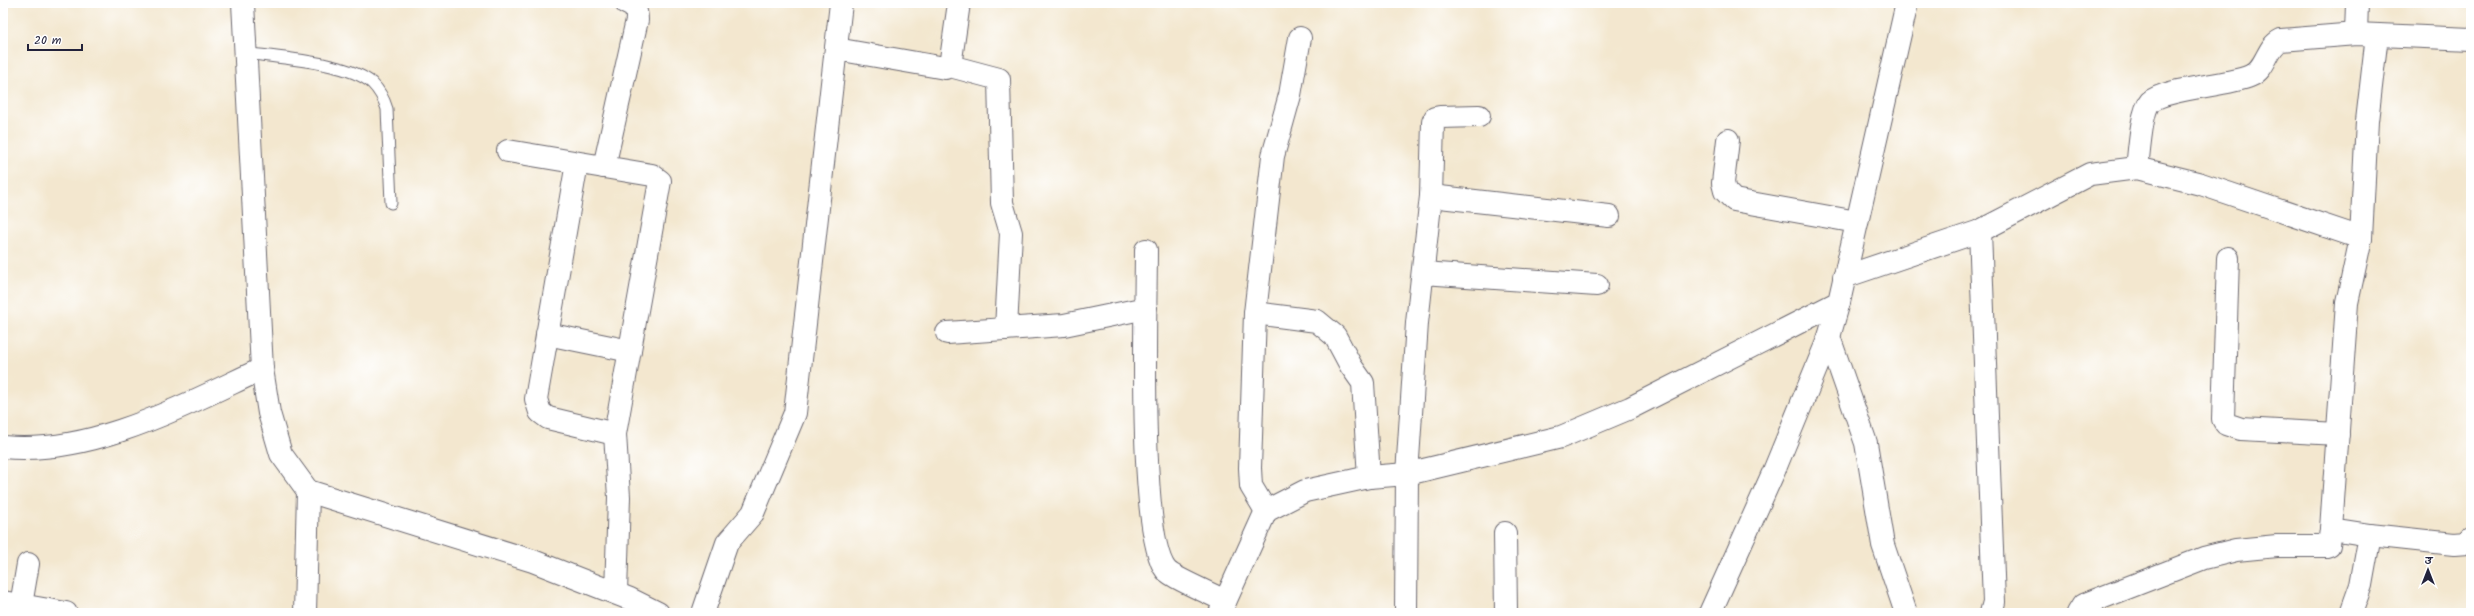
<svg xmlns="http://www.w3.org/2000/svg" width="2474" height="616" viewBox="0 0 2474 616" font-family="Kalam,'Playpen Sans Deva',sans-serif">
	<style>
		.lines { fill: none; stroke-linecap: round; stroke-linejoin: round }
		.service-casing { stroke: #6b676f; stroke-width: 13 }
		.minor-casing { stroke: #6b676f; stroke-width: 24 }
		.tertiary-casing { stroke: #6b676f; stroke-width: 24 }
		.service { stroke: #fff; stroke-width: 11 }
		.minor { stroke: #fff; stroke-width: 22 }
		.tertiary { stroke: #fff; stroke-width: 22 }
	</style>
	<rect width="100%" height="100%" fill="#fff"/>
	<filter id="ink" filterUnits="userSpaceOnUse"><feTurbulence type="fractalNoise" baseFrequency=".025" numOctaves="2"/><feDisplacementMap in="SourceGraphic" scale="8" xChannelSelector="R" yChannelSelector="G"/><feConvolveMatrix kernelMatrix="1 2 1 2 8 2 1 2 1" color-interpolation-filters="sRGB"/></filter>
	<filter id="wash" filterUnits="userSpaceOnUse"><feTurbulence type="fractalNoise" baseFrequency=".012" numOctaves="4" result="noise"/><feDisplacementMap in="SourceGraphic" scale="16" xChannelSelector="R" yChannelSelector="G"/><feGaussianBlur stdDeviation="0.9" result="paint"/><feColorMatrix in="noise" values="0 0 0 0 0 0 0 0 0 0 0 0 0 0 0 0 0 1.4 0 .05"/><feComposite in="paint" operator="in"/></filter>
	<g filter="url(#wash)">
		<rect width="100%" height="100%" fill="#f3e7cf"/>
	</g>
	<g filter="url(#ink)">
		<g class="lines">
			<g class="service-casing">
				<path id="service" d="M246,53C278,58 348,62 372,83C380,91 384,99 387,109L391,203"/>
			</g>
			<g class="minor-casing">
				<g id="minor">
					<polyline points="2356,34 2357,3"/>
					<polyline points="836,49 945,68 950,66 959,3"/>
					<polyline points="950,66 999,79 1002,203 1011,233 1006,329"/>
					<polyline points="1728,140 1723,183 1725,191 1734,200 1857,222"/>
					<polyline points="508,151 652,175 660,181 615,434 619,497 616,593"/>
					<polyline points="577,163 536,399 540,412 548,418 615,434"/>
					<path d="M604,167L637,20C637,10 635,7 626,3"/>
					<path d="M2137,168C2139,154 2141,112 2150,102C2164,88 2227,86 2250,76C2267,69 2266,47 2281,40L2356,34L2471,39"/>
					<polyline points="1431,196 1609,216"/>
					<polyline points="1980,231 1994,602 1991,613"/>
					<polyline points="2361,238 2367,121 2377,35"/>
					<path d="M1146,250C1146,306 1138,535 1166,570C1173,578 1214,595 1225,601"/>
					<polyline points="2228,258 2223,419 2226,424 2241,429 2338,434"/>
					<polyline points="1423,273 1597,285"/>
					<polyline points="1844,277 1980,231 2090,174 2137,168 2201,184 2361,238 2347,303 2331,529 2370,535 2361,585 2351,613"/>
					<polyline points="1255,313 1317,321 1335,336 1351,366 1363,383 1369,477"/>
					<polyline points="947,333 1064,325 1146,308"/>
					<polyline points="547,334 630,351"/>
					<polyline points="1829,337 1866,443 1883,545 1906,613"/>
					<path d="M3,447C92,456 184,405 262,369"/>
					<polyline points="1266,511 1251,486 1250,468 1255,313 1273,156 1290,95 1300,38"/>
					<polyline points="1505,533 1506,613"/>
					<polyline points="2370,535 2454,544 2467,543 2471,538"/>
					<polyline points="3,602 66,613"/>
					<polyline points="21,605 28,564"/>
					<polyline points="305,613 308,491"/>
					<polyline points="703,613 727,543 753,513 795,413 841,3"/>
					<polyline points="1220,613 1266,511 1305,491 1369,477 1407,474 1561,437 1630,408 1839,302 1907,3"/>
					<polyline points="1406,613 1407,474 1417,323 1431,196 1433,122 1435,118 1440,117 1479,116"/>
					<polyline points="1710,613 1774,471 1829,337 1839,302"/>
					<polyline points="2078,613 2083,605 2204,558 2236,550 2277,546 2326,546 2329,545 2331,529"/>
				</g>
			</g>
			<g class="tertiary-casing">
				<polyline id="tertiary" points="243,3 262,369 269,413 281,454 308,491 533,561 630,599 658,613"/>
			</g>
			<use href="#service" class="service"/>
			<use href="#minor" class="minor"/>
			<use href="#tertiary" class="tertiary"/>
		</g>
	</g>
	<rect width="2474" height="616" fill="none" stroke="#fff" stroke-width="16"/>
	<g transform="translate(2428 570)" stroke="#ffffff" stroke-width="3" paint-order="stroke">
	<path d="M0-3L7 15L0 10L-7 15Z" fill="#22223b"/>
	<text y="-6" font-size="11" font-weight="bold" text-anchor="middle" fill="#22223b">उ</text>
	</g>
	<path d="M28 44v6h54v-6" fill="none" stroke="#22223b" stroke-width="2"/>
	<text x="34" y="44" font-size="12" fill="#22223b" stroke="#ffffff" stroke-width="3" paint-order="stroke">20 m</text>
</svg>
